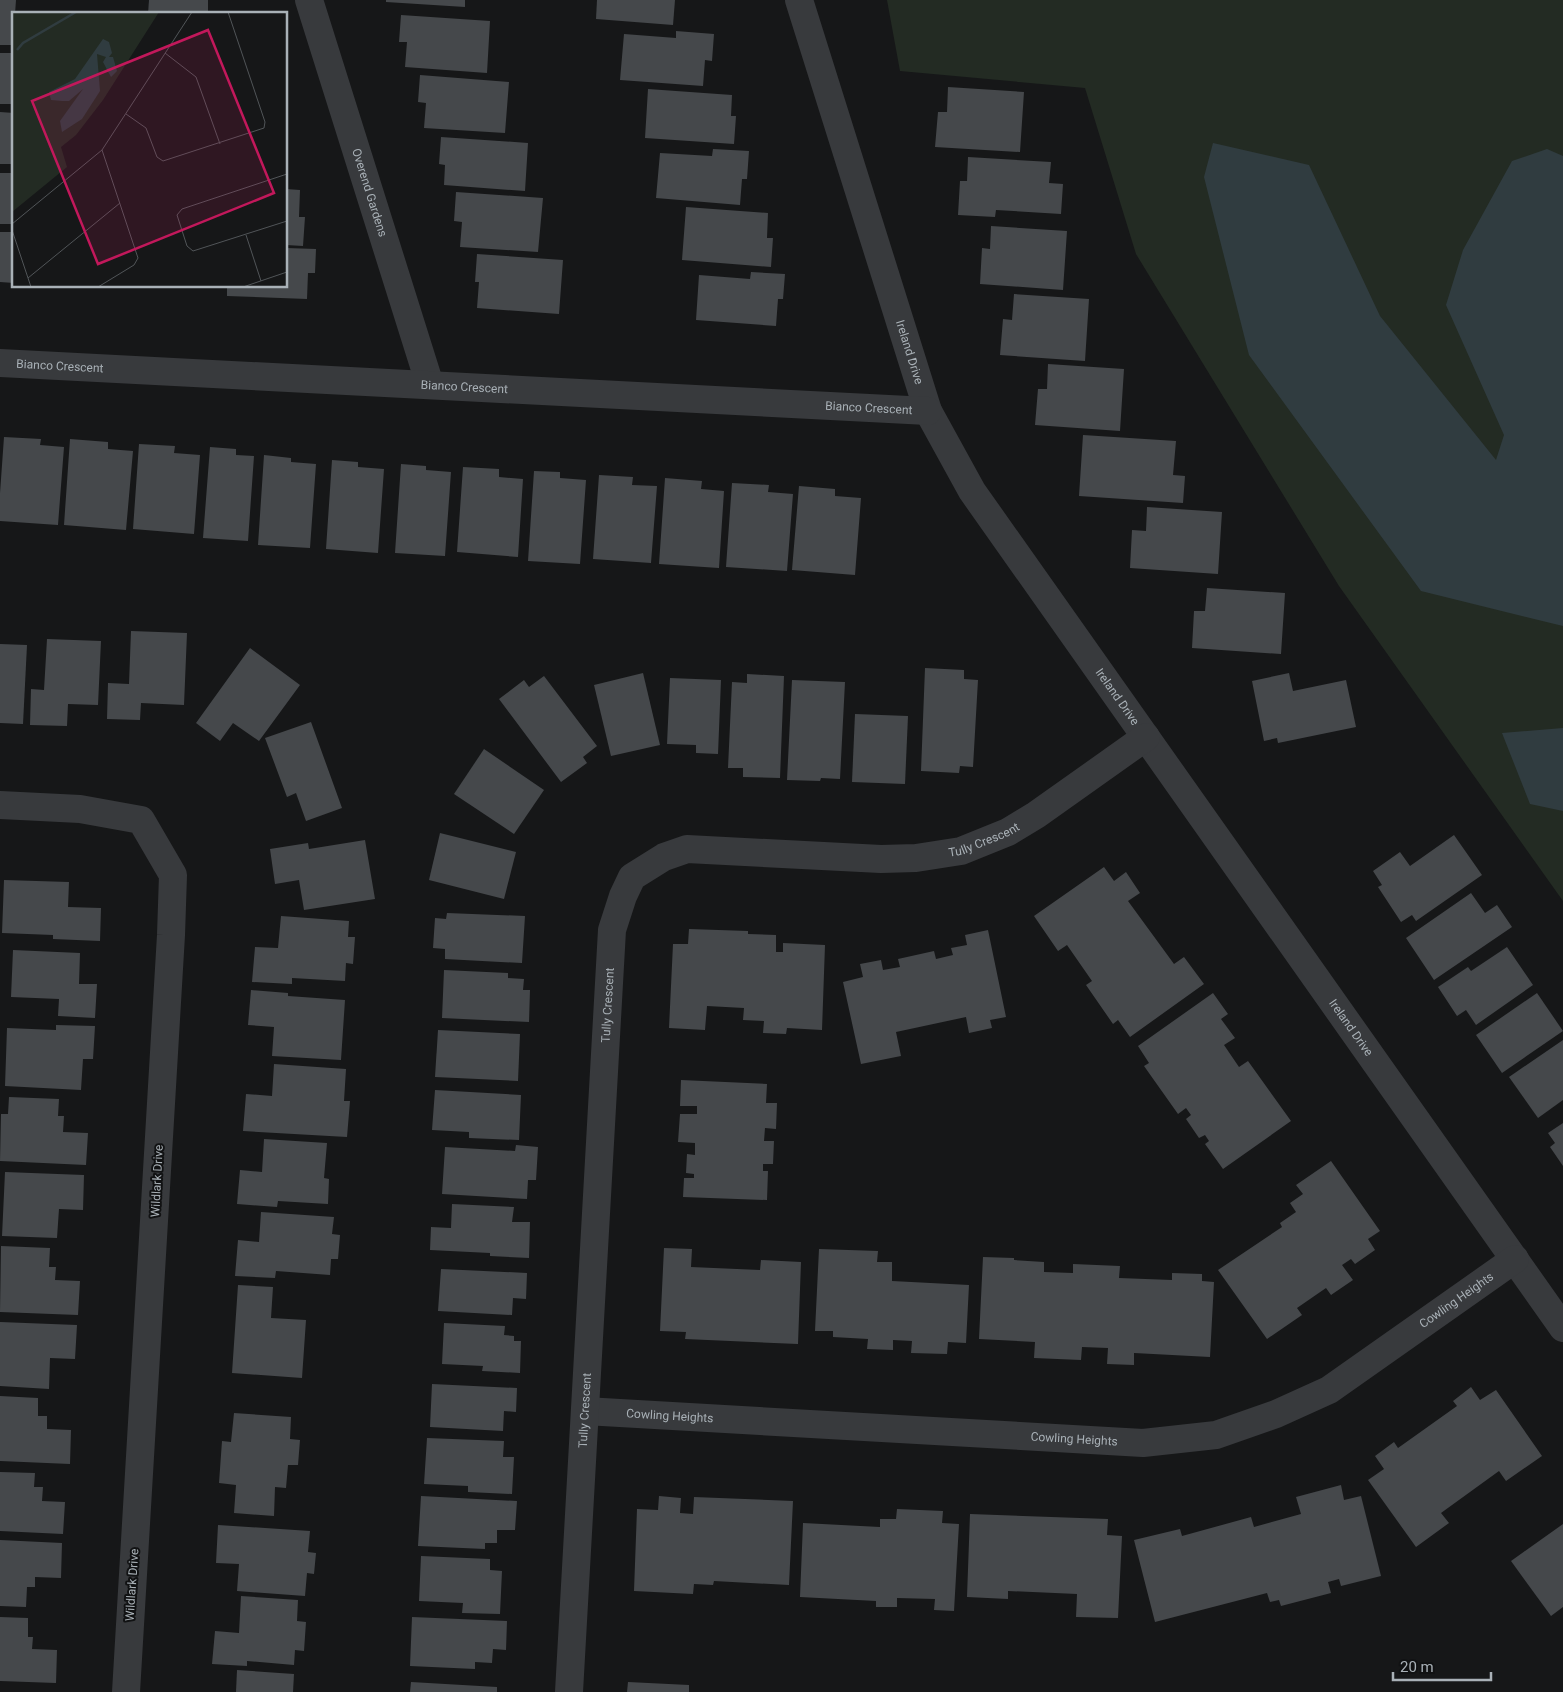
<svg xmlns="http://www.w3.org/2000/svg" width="1563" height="1692" viewBox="0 0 1563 1692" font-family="Roboto,sans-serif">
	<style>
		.green { fill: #232b23 }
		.water { fill: #303c40 }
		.building { fill: #45484b }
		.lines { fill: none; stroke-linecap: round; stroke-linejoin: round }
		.street { stroke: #383a3d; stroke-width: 28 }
		.labels { text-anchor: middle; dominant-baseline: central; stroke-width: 4; stroke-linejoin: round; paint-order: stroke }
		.street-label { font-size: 12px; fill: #a9b1b7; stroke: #111213 }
		.inset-river { fill: none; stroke: #303c40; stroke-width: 2.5 }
		.inset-road { fill: none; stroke: #515558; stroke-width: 1 }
		.view { fill: #c2185b; fill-opacity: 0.15; stroke: #c2185b; stroke-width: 2.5 }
		.inset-edge { fill: none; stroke: #a9b1b7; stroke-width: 2.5 }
	</style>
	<rect width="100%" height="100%" fill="#161718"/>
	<polygon class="green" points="887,0 1563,0 1563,901 1339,586 1136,254 1085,88 900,71"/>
	<g class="water">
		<polygon points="1213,143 1309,165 1380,316 1496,460 1504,435 1446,305 1463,250 1512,161 1547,149 1563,156 1563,626 1421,591 1249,355 1204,177"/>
		<polygon points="1563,728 1563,811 1530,804 1502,733"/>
	</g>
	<g class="building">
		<polygon points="0,0 16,0 15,14 14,14 14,45 0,45"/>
		<polygon points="149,0 208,0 208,14 148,14"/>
		<polygon points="386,0 465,0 465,7 386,2"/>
		<polygon points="597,0 675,0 673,25 596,19"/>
		<polygon points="401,15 490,21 487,73 405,67 407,42 399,42"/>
		<polygon points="676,31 714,34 712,61 705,60 703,86 620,80 624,34 676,38"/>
		<rect x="0" y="53" width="14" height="51"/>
		<polygon points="420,75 509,82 505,133 424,128 426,103 418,102"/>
		<polygon points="948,87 1024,92 1020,152 935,147 938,112 947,112"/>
		<polygon points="648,89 732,95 731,116 736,116 734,144 645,138"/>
		<polygon points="0,112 14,113 14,164 0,164"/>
		<polygon points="441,137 528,143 525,191 444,185 445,165 439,164"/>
		<polygon points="713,149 749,151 747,179 742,179 740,205 656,198 660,153 712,156"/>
		<polygon points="968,157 1051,162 1049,183 1063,184 1061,214 996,210 995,217 958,215 960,181 967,181"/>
		<rect x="0" y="173" width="14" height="51"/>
		<polygon points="286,189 300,190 299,217 305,217 303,246 286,245"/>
		<polygon points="456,192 543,198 538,252 460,247 462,222 454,221"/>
		<polygon points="686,207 768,213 767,238 773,238 771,267 682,260"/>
		<polygon points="991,226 1067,231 1063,290 980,284 982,248 990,249"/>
		<polygon points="0,232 14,232 14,283 0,282"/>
		<polygon points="286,248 316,249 315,273 308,273 307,299 227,296 227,286 286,286"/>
		<polygon points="477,254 563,260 559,314 477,308 479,282 475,282"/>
		<polygon points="751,272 785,274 783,299 778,299 776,326 696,320 699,275 750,279"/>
		<polygon points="1014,294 1089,299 1085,361 1000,355 1003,319 1012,320"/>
		<polygon points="1048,364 1124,369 1120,431 1035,425 1038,389 1047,389"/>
		<polygon points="1083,435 1176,441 1173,475 1185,476 1183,503 1079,496"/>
		<polygon points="4,437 41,439 40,445 64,447 58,525 0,521 0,493"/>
		<polygon points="70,439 108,442 108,449 133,451 126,530 64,525"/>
		<polygon points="139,444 175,446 174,453 200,455 194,534 133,529"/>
		<polygon points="210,447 236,449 236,455 254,456 248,541 203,538"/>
		<polygon points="264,455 291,458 291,462 316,464 310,548 258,545"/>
		<polygon points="332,460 358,462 358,467 384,469 378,553 326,549"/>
		<polygon points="401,464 426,466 426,470 451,472 445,556 395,553"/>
		<polygon points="463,467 499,469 499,477 523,479 518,557 457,552"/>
		<polygon points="534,471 560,472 560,478 586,480 580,564 528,561"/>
		<polygon points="599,475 633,477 632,485 657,486 651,563 593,559"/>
		<polygon points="665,478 702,481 701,489 724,491 719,568 659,564"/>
		<polygon points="732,483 769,485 768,492 793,494 787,571 726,567"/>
		<polygon points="799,486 835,489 835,496 861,498 855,575 792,570"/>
		<polygon points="1147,507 1222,512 1218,574 1130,568 1132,530 1146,531"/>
		<polygon points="1207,588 1285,593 1281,654 1192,648 1194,611 1205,611"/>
		<polygon points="131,631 187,633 184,705 141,703 140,720 107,719 108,683 129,684"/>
		<polygon points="47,639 101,641 98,705 68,704 67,726 30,725 31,689 44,690"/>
		<polygon points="0,644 27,645 23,724 0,723"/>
		<polygon points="250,648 300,685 259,741 233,723 220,741 196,723"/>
		<polygon points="925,668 964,670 964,679 978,680 973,767 960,766 959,773 921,771"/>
		<polygon points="643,673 660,745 611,756 594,685"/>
		<polygon points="1289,673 1293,691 1346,680 1356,727 1278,743 1277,738 1264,741 1252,681"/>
		<polygon points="747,674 784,676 780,778 743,777 743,768 728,768 732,682 747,683"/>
		<polygon points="544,676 597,746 583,757 587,763 561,782 499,699 524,680 529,687"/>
		<polygon points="670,678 721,680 718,754 696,753 696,745 667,744"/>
		<polygon points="792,680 845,682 840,779 821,778 820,781 787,780"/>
		<polygon points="855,714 908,716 905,784 852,782"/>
		<polygon points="311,722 342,808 306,821 296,793 287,797 265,738"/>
		<polygon points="484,749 544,790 514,834 454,794"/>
		<polygon points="440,833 516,852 504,899 429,880"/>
		<polygon points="1454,835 1482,875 1416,921 1412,915 1401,922 1378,887 1382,885 1373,871 1400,852 1410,866"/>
		<polygon points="365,840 375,899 304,910 299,880 275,884 270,849 308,843 309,849"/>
		<polygon points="1104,867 1114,881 1126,872 1140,893 1128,901 1174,964 1184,957 1204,984 1130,1037 1118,1020 1113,1024 1086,985 1092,981 1067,945 1058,951 1034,916"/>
		<polygon points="4,880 69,882 68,907 101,908 100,941 53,939 53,935 2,933"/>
		<polygon points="1471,893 1485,913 1497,905 1512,927 1434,980 1406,938"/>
		<polygon points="447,913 525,916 522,963 445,959 445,949 433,948 435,918 446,919"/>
		<polygon points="281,916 349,921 348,937 355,937 353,964 346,963 345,981 292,978 292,984 252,982 255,947 278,948"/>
		<polygon points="689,929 748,931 748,934 776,935 776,952 783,952 783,943 825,945 822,1030 787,1028 786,1034 763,1033 764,1021 743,1020 744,1008 707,1006 705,1030 669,1028 673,944 688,944"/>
		<polygon points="988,930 1006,1017 990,1020 992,1028 969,1033 966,1017 896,1032 901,1056 861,1064 843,982 863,977 860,964 881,960 883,970 900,967 898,959 934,951 936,959 953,955 951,948 967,945 965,935"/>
		<polygon points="1507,947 1533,985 1476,1025 1466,1010 1457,1016 1438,987 1468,967 1471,971"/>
		<polygon points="13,950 80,953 79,984 97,984 95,1018 58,1016 59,999 11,997"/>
		<polygon points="444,970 508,973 508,978 524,979 523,990 530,990 529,1022 442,1018"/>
		<polygon points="251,990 288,993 288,996 345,1000 341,1060 272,1056 274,1027 248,1025"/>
		<polygon points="1213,993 1228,1014 1221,1019 1235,1038 1224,1045 1239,1067 1248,1061 1291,1121 1223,1169 1205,1144 1209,1141 1205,1135 1199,1138 1186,1119 1191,1115 1186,1108 1178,1114 1144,1066 1149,1063 1138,1046"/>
		<polygon points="1537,993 1563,1031 1502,1073 1476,1035"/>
		<polygon points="56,1025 95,1026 93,1059 83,1059 81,1090 5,1086 7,1028 56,1030"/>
		<polygon points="438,1030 520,1034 518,1081 435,1077"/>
		<polygon points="1563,1040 1563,1100 1538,1118 1509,1077"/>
		<polygon points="274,1064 346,1069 344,1101 350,1101 347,1137 243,1131 246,1094 272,1096"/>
		<polygon points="681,1080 767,1084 766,1103 777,1103 776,1129 765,1128 764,1141 774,1141 773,1164 763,1164 763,1171 768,1171 767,1200 683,1197 684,1178 694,1178 694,1174 686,1173 687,1154 695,1155 695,1143 678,1142 680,1114 697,1114 697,1106 680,1106"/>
		<polygon points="435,1090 521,1095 519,1140 469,1138 469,1132 432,1130"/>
		<polygon points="9,1097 59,1099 58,1116 64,1116 63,1132 88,1133 86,1165 0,1161 1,1114 8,1114"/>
		<polygon points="1563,1123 1563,1166 1550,1147 1555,1143 1548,1133"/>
		<polygon points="264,1139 327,1143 324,1178 329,1179 328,1204 278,1201 277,1207 237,1204 240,1170 262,1172"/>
		<polygon points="516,1145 538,1147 536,1180 528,1180 527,1199 442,1194 445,1147 515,1151"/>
		<polygon points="1331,1161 1380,1231 1368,1239 1375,1250 1355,1264 1351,1259 1342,1265 1353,1280 1331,1295 1326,1288 1297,1308 1302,1315 1267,1339 1218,1270 1282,1227 1280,1223 1296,1212 1290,1203 1303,1194 1296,1185"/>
		<polygon points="5,1172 84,1175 83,1210 59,1209 57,1238 2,1236"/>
		<polygon points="452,1204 514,1207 512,1222 530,1222 529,1258 490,1256 490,1253 430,1250 431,1227 451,1228"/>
		<polygon points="261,1212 334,1217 332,1234 340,1235 338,1259 331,1259 330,1275 276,1271 275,1278 235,1276 238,1240 259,1242"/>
		<polygon points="1,1246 50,1248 49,1267 56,1267 55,1280 80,1281 78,1315 0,1312"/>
		<polygon points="664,1248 692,1249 691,1267 760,1270 761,1260 801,1262 798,1344 685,1339 686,1332 660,1331"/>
		<polygon points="819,1249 878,1251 877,1262 892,1262 892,1281 969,1285 966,1343 948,1342 947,1354 911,1353 912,1341 893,1340 893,1350 867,1349 868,1339 833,1337 833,1331 815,1331"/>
		<polygon points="983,1257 1014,1258 1014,1260 1044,1262 1044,1272 1073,1273 1073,1264 1120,1266 1119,1278 1172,1280 1172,1273 1202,1274 1202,1281 1214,1282 1210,1357 1134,1353 1134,1365 1107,1364 1108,1348 1082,1347 1081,1360 1034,1358 1035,1342 979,1339"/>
		<polygon points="441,1269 527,1273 526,1299 513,1298 512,1315 438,1311"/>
		<polygon points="238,1285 273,1287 271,1318 306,1320 302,1378 232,1373"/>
		<polygon points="0,1322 77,1325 75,1359 50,1358 49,1389 0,1386"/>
		<polygon points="444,1323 505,1326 504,1335 514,1336 514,1341 521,1341 520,1373 482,1371 483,1366 442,1364"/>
		<polygon points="432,1384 517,1388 516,1412 504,1411 503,1431 430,1427"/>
		<polygon points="1471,1387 1480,1400 1496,1390 1542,1456 1506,1481 1499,1471 1441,1513 1449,1523 1416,1547 1368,1480 1384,1469 1375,1456 1394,1442 1398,1448 1457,1406 1453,1401"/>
		<polygon points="0,1396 38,1398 38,1416 47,1416 47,1429 71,1430 70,1464 0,1461"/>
		<polygon points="234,1413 291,1417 290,1439 300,1440 298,1465 288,1465 286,1488 275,1487 274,1516 234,1513 236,1485 219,1483 222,1441 231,1442"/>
		<polygon points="427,1438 504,1441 503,1457 514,1457 512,1494 468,1492 468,1486 424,1484"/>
		<polygon points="0,1472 35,1473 34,1487 43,1487 42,1501 65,1502 63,1534 0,1531"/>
		<polygon points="1341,1485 1344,1500 1361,1496 1381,1576 1341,1586 1339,1579 1328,1582 1331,1593 1281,1606 1279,1600 1270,1602 1267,1593 1155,1622 1134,1540 1180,1529 1182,1536 1251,1517 1254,1527 1301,1514 1296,1497"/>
		<polygon points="421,1496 517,1501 515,1530 497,1530 497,1543 485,1543 485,1549 418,1546"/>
		<polygon points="659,1496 681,1498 680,1513 693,1514 694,1497 793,1501 789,1585 714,1581 713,1585 694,1584 693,1594 634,1591 637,1509 658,1510"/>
		<polygon points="897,1509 943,1511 942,1523 959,1524 954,1611 934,1610 935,1599 897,1598 897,1607 876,1607 876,1601 800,1597 803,1523 880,1527 880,1519 896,1519"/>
		<polygon points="970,1514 1108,1519 1107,1535 1122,1536 1118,1618 1076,1617 1077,1594 1008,1591 1008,1599 967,1597"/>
		<polygon points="1563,1524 1563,1607 1551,1616 1511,1561"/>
		<polygon points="218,1525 310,1531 308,1552 316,1553 314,1574 307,1573 305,1596 237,1591 239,1564 216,1563"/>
		<polygon points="0,1540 62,1543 61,1578 35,1577 35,1587 27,1587 26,1607 0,1606"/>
		<polygon points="421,1556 490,1559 490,1570 502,1571 500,1614 462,1613 463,1603 419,1601"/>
		<polygon points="241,1596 298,1600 297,1621 306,1622 304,1651 295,1650 294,1665 247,1661 247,1666 212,1664 215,1631 239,1633"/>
		<polygon points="0,1617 28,1618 28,1637 33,1637 32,1649 57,1650 56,1683 0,1681"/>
		<polygon points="412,1617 507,1621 506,1650 493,1649 492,1663 475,1662 475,1669 410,1666"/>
		<polygon points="237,1670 294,1674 293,1692 236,1692"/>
		<polygon points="411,1682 497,1687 497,1692 410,1692"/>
		<polygon points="628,1682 689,1685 689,1692 627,1692"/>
	</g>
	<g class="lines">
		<g class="street">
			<path id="s1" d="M309,0L430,385"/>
			<path id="s2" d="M799,0L928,411L972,491L1563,1328"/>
			<path id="s3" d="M0,363L928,411"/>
			<polyline points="0,805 80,809 141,820 173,875 171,935 126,1692"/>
			<path id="s4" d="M585,1411L1143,1443L1216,1435L1276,1414L1329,1390L1515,1259"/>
			<path id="s5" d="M569,1692L612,930L623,896L632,877L664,857L687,849L881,859L916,858L961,851L1008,832L1036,815L1146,737"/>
		</g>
	</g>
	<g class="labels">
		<g class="street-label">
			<text stroke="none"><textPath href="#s1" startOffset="202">Overend Gardens</textPath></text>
			<text stroke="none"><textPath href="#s2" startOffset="369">Ireland Drive</textPath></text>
			<text stroke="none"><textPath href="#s3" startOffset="60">Bianco Crescent</textPath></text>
			<text stroke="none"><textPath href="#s3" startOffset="465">Bianco Crescent</textPath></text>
			<text stroke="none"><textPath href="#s3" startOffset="870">Bianco Crescent</textPath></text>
			<text stroke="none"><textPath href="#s2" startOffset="774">Ireland Drive</textPath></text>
			<text stroke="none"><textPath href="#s5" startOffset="1182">Tully Crescent</textPath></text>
			<text stroke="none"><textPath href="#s5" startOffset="688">Tully Crescent</textPath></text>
			<text stroke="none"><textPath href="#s2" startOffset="1179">Ireland Drive</textPath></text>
			<text transform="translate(157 1181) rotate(-87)">Wildlark Drive</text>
			<text stroke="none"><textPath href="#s4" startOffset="910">Cowling Heights</textPath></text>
			<text stroke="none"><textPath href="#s5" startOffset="282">Tully Crescent</textPath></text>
			<text stroke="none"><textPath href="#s4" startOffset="85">Cowling Heights</textPath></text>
			<text stroke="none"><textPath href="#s4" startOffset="490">Cowling Heights</textPath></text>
			<text transform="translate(132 1585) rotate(-86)">Wildlark Drive</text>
		</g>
	</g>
	<g transform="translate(12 12)">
		<rect width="275" height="275" fill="#161718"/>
		<path d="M0,0H147L91,88L64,123L49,135L55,155L0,200Z" fill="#232b23"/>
		<path d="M91,27L97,30L100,41L97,45H101L105,59L99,65L91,50L94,45L85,42L88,79L70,107L50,120L48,109L71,77L57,89H50L39,88L37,80L63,67Z" fill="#303c40"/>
		<path class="inset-river" d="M5,38L11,31L64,0"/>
		<path class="inset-road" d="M153,41L184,65L208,132M114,102L134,116L145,145L151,149L252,116L253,110L216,0M275,162L170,197L165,203L175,234L181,239L275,209M0,212L90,138L180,0M0,218L19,275M234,223L249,269M16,266L108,191M86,275L122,253L126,246L90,138M231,275L275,260"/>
		<path class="view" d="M196,18L262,181L86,252L20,89Z"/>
		<rect width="275" height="275" class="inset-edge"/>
	</g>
	<path d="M1393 1672v8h98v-8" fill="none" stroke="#a9b1b7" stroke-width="2.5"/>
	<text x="1400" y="1672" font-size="15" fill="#a9b1b7" stroke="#111213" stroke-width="4" paint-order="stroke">20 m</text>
</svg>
